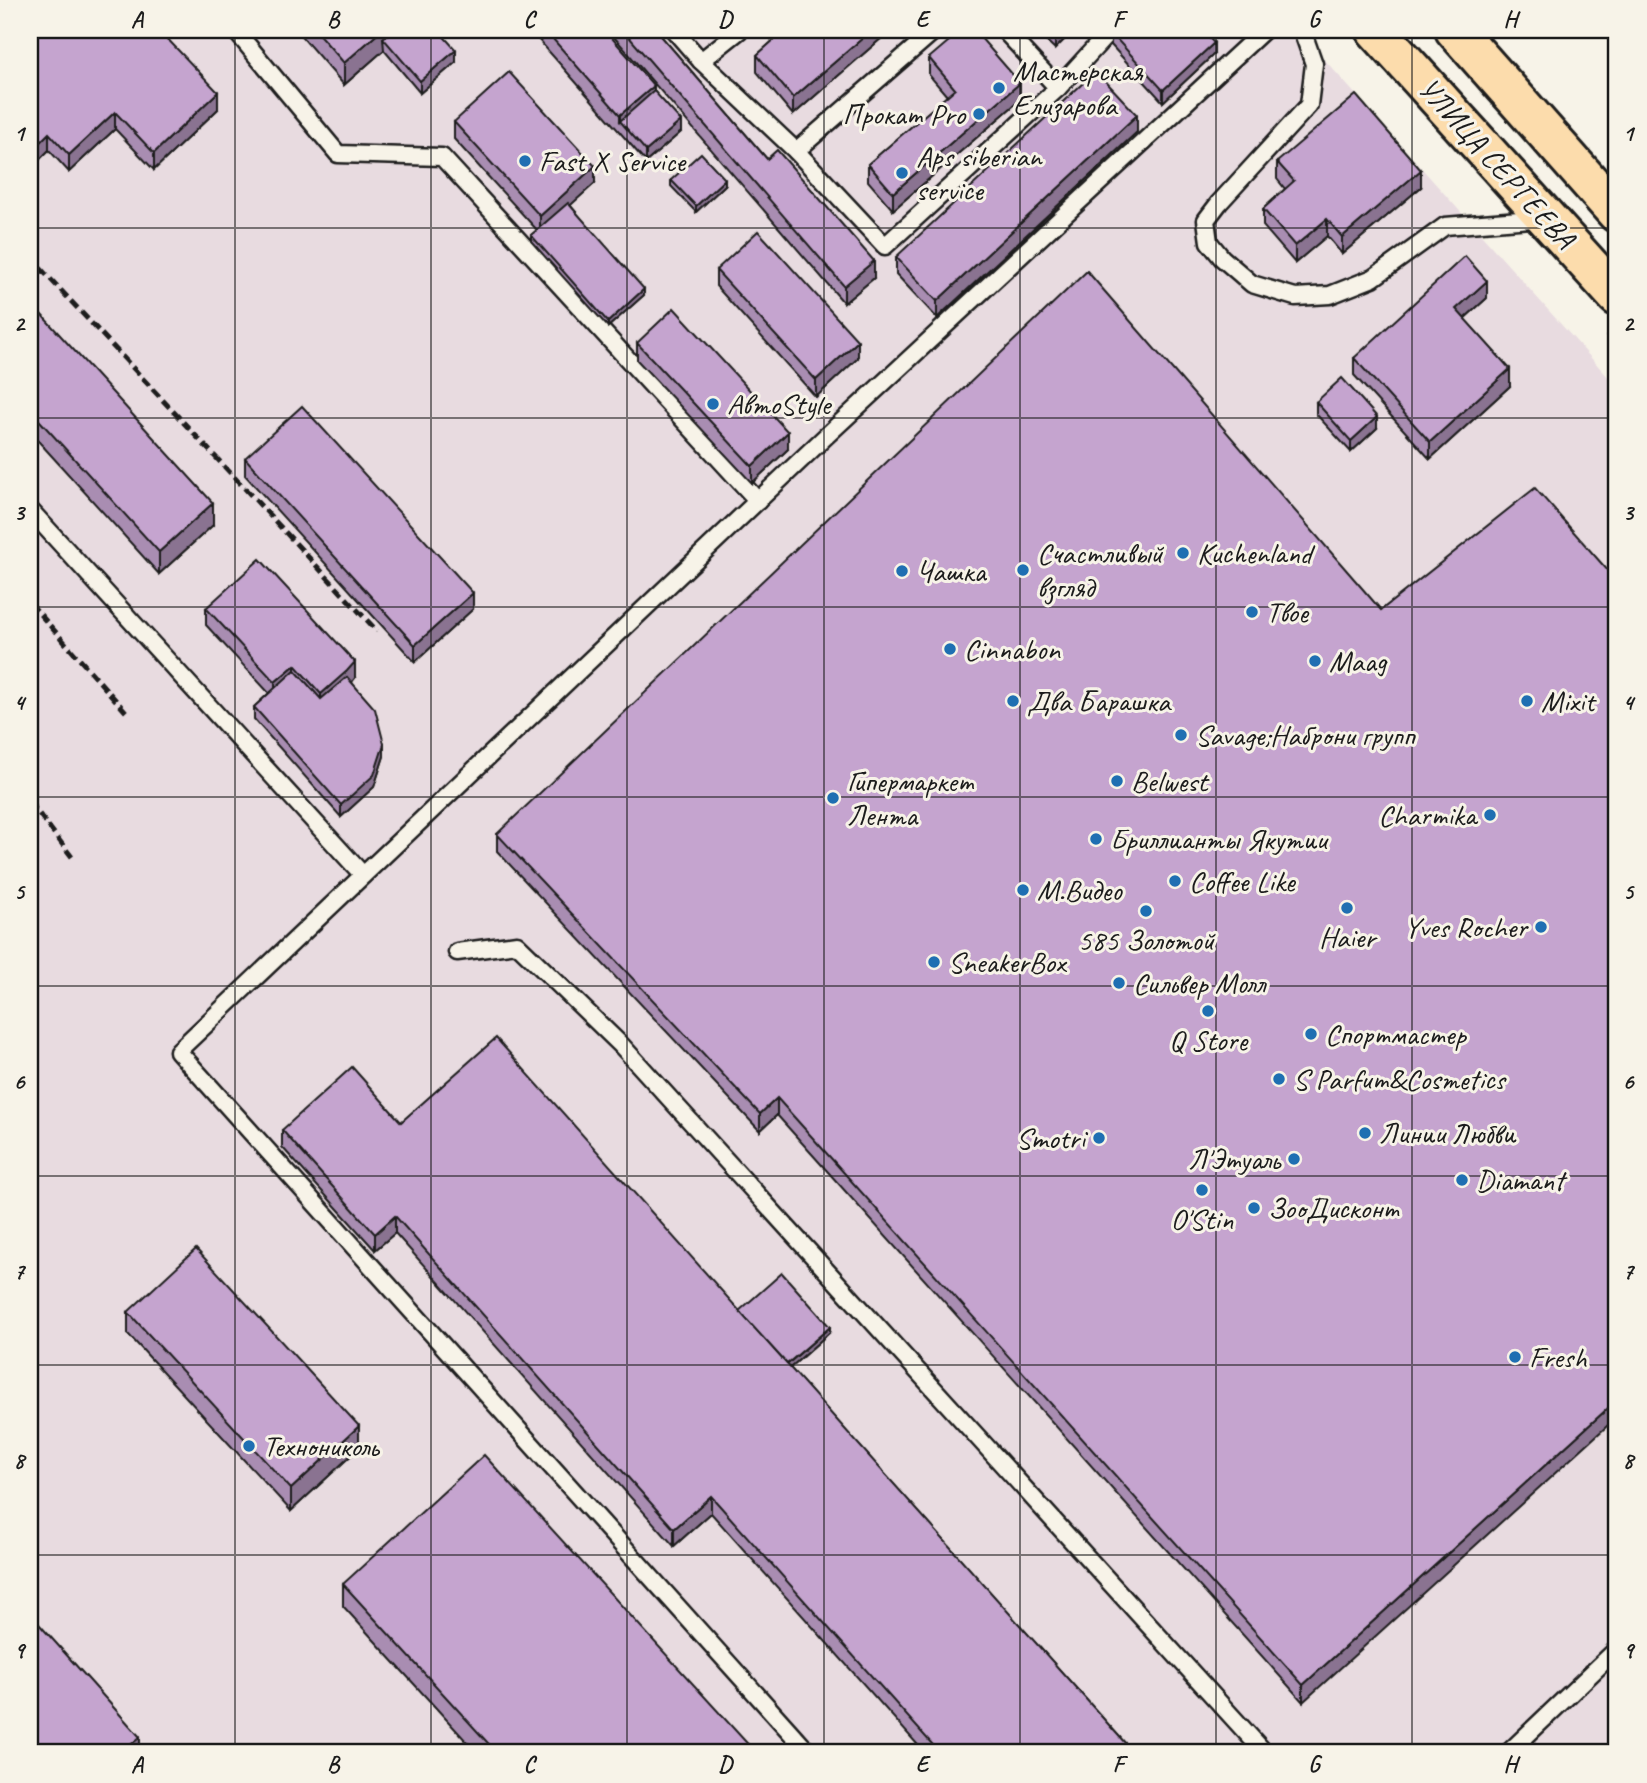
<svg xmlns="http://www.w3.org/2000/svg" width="1647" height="1783" viewBox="0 0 1647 1783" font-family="Caveat,sans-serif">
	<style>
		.built { fill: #e8dbe0 }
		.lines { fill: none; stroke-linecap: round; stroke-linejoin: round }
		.lane-casing { stroke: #1c1c1c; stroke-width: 21 }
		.primary-casing { stroke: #1c1c1c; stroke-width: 44 }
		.path { stroke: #1c1c1c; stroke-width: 4.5; stroke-dasharray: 7 5; stroke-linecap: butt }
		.lane { stroke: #f7f3e8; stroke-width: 16 }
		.primary { stroke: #fcdcac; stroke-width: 38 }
		.rail { stroke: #1c1c1c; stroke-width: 5; stroke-dasharray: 10 5; stroke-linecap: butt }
		.wall { fill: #a98db2; stroke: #1c1c1c; stroke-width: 2 }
		.shaded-wall { fill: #8a7391; stroke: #1c1c1c; stroke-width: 2 }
		.building { fill: #c5a4cf; stroke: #1c1c1c; stroke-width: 2 }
		.grid { fill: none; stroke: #1c1c1c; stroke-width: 2; stroke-opacity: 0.55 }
		.poi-dot { fill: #1f6fb2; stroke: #f7f3e8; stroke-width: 2.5 }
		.labels { text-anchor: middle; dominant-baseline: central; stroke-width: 6; stroke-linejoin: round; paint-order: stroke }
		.poi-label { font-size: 30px; fill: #1c1c1c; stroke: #f7f3e8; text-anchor: start }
		.street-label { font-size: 30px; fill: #1c1c1c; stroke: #f7f3e8 }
		.neatline { fill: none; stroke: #1c1c1c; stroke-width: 2.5 }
		.grid-label { font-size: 23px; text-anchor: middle; font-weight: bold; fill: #1c1c1c }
	</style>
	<rect width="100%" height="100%" fill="#f7f3e8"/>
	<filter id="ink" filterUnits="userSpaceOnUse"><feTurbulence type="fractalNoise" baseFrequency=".0143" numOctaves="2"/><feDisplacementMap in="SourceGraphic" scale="14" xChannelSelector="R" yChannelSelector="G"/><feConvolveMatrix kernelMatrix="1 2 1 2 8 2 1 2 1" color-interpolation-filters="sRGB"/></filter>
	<g filter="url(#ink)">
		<polygon class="built" points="30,30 1226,30 1229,32 1232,30 1298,30 1617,387 1617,1753 30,1753"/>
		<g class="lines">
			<g class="lane-casing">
				<g id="lane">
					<polyline points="235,30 338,154 442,157 758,501"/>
					<polyline points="674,30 701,61 796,151 885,246 1058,88 1111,30"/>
					<polyline points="1004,30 1058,88"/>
					<polyline points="1302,30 1314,64 1309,105 1219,203 1206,220 1209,242 1222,258 1252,284 1295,297 1330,295 1373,278 1445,226 1543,218"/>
					<polyline points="701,61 740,30"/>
					<polyline points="796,151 935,30"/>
					<polyline points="30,510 363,875"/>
					<polyline points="457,952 517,944 621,1045 1265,1753"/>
					<polyline points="809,1753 178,1051 825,437 1264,30"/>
					<polyline points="1508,1753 1614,1652 1617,1655"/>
				</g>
			</g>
			<g class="primary-casing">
				<g id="primary">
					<polyline points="1376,30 1617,296"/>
					<polyline points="1455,30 1617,213"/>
				</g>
			</g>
			<polyline class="path" points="1608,334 1617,344"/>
			<use href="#lane" class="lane"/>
			<use href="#primary" class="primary"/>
			<g class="rail">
				<polyline points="30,257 377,631"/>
				<polyline points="30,603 127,713"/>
				<polyline points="30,802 72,857"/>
			</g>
		</g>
		<g class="wall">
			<polygon points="30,30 168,39 218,109 154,170 115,129 69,172 49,150 36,163 30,156"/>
			<polygon points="296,30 438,30 456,62 420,93 384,50 344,85"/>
			<polygon points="530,30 605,30 654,91 681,132 646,162"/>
			<polygon points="608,30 656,30 767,159 874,278 844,303"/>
			<polygon points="785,30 891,30 793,115 757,72 757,55"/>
			<polygon points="898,30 913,30 905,37"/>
			<polygon points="1035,30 1074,30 1055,49"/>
			<polygon points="1111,33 1214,54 1163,102 1111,45"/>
			<polygon points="929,58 1020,100 893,210 868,181 868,164 947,96 929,75"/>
			<polygon points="454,122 595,183 570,205 644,295 608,327 531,241 531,235 537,230 454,139"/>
			<polygon points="1137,132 937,318 896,274 896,257"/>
			<polygon points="1277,162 1421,187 1342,254 1327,236 1295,263 1263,226 1263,209 1285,189 1277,179"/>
			<polygon points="671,180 725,185 696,212 671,186"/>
			<polygon points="716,270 858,358 816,397 716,286"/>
			<polygon points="1487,298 1464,319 1510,386 1430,459 1354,375 1354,358"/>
			<polygon points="30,302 213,525 159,574 30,432"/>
			<polygon points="637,343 788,449 752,483 637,360"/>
			<polygon points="1316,402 1377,428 1351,452 1316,414"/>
			<polygon points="245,458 473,609 415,662 245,475"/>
			<polygon points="206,608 355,678 352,682 384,756 374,787 341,817 254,719 254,707 269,693 206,625"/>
			<polygon points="1381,610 1303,1702 777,1115 760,1131 497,851 497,834"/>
			<polygon points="401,1122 739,1311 830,1332 790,1368 1134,1753 925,1753 711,1513 674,1546 395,1233 375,1250 282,1147 282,1130"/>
			<polygon points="128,1312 359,1448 291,1511 128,1334"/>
			<polygon points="343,1584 756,1753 477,1753 343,1606"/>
		</g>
		<g class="shaded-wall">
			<polygon points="159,30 177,30 159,47"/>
			<polygon points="382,30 407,30 383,38 384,50 344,85 344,63"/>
			<polygon points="872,30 891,30 793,115 793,98"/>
			<polygon points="905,30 913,30 905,37"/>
			<polygon points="1062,30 1074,30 1055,49 1055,37"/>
			<polygon points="1214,43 1214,54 1163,102 1163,90"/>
			<polygon points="456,50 456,62 420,93 420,81"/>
			<polygon points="1020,83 1020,100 893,210 893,193"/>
			<polygon points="654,86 654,102 620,121 620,115"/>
			<polygon points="218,92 218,109 154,170 154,153"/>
			<polygon points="115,112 115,129 69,172 69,155"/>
			<polygon points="1137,115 1137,132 937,318 937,301"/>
			<polygon points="681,121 681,132 646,162 646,151"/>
			<polygon points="49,133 49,150 36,163 36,146"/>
			<polygon points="595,166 595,183 540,233 540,216"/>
			<polygon points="1421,170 1421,187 1342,254 1342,237"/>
			<polygon points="725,179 725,185 696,212 696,206"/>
			<polygon points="1327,219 1327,236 1295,263 1295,246"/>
			<polygon points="874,261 874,278 844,303 844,286"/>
			<polygon points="1487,281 1487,298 1456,326 1456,309"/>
			<polygon points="644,289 644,295 608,327 608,322"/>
			<polygon points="858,341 858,358 816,397 816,380"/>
			<polygon points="1510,369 1510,386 1430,459 1430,442"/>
			<polygon points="1377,417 1377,428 1351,452 1351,441"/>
			<polygon points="788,432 788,449 752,483 752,466"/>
			<polygon points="213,503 213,525 159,574 159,552"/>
			<polygon points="473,593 473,609 415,662 415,645"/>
			<polygon points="355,662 355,678 347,688 321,711 321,694"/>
			<polygon points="295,665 295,681 275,699 275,682"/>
			<polygon points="384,744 384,756 374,787 341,817 341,805"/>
			<polygon points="777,1098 777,1115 760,1131 760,1114"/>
			<polygon points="395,1216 395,1233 375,1250 375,1234"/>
			<polygon points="830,1327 830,1332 782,1375 782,1369"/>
			<polygon points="1617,1400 1617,1417 1303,1702 1303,1685"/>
			<polygon points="359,1426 359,1448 291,1511 291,1489"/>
			<polygon points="711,1496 711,1513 674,1546 674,1529"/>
			<polygon points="140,1737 140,1748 134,1753 121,1753"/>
		</g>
		<g class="building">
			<polygon points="30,30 159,30 218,92 154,153 115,112 69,155 49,133 36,146 30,139"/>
			<polygon points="315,30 382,30 344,63"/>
			<polygon points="393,30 438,30 456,50 420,81 383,38"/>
			<polygon points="545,30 605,30 654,86 620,115"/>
			<polygon points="623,30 656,30 767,159 777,150 874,261 844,286"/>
			<polygon points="785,30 872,30 793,98 757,55"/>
			<polygon points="962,30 974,30 1020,83 893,193 868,164 955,89 929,58"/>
			<polygon points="1047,30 1062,30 1055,37"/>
			<polygon points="1115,30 1202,30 1214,43 1163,90 1111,33"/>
			<polygon points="1096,71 1137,115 937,301 896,257"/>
			<polygon points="509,72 595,166 540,216 454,122"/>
			<polygon points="654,91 681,121 646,151 620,121"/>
			<polygon points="1356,95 1421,170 1342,237 1327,219 1295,246 1263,209 1294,181 1277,162"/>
			<polygon points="701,153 725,179 696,206 671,180"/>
			<polygon points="568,203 644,289 608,322 531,235"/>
			<polygon points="758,231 858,341 816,380 716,270"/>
			<polygon points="1465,256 1487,281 1456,309 1510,369 1430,442 1354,358"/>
			<polygon points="1087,271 1381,610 1535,488 1617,581 1617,1400 1303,1685 777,1098 760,1114 497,834"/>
			<polygon points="30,302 213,503 159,552 30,410"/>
			<polygon points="674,308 788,432 752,466 637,343"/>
			<polygon points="1342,378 1377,417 1351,441 1316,402"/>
			<polygon points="302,406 473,593 415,645 245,458"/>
			<polygon points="260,559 355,662 347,671 321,694 295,665 275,682 206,608"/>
			<polygon points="295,670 321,699 347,677 375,709 384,744 374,775 341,805 254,707"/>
			<polygon points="496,1038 1134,1753 940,1753 711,1496 674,1529 395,1216 375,1234 282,1130 352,1067 401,1122"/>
			<polygon points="196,1249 359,1426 291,1489 128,1312"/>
			<polygon points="782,1273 830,1327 787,1364 739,1311"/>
			<polygon points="484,1455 756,1753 497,1753 343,1584"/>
			<polygon points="30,1614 140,1737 121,1753 30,1753"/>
		</g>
	</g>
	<path class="grid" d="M235,30V1753M431,30V1753M627,30V1753M824,30V1753M1020,30V1753M1216,30V1753M1412,30V1753M30,228H1617M30,418H1617M30,607H1617M30,797H1617M30,986H1617M30,1176H1617M30,1365H1617M30,1555H1617"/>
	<g class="poi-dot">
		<circle cx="999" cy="88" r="7"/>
		<circle cx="979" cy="114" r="7"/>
		<circle cx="525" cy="161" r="7"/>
		<circle cx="902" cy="173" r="7"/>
		<circle cx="713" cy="404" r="7"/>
		<circle cx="1183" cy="553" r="7"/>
		<circle cx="1023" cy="570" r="7"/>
		<circle cx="902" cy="571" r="7"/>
		<circle cx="1252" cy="612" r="7"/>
		<circle cx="950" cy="649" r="7"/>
		<circle cx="1315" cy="661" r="7"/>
		<circle cx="1013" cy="701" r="7"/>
		<circle cx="1527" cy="701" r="7"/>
		<circle cx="1181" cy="735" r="7"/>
		<circle cx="1117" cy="781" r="7"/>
		<circle cx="833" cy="798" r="7"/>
		<circle cx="1490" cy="815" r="7"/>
		<circle cx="1096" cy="839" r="7"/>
		<circle cx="1175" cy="881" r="7"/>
		<circle cx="1023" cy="890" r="7"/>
		<circle cx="1347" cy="908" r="7"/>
		<circle cx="1146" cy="911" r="7"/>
		<circle cx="1541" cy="927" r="7"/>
		<circle cx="934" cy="962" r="7"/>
		<circle cx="1119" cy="983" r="7"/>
		<circle cx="1208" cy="1011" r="7"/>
		<circle cx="1311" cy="1034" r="7"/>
		<circle cx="1279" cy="1079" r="7"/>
		<circle cx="1365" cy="1133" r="7"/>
		<circle cx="1099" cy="1138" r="7"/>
		<circle cx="1294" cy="1159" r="7"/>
		<circle cx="1462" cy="1180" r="7"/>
		<circle cx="1202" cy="1190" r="7"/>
		<circle cx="1254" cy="1208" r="7"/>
		<circle cx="1515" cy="1357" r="7"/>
		<circle cx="249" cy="1446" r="7"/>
	</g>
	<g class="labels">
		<g class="poi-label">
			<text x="1013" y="71">Мастерская<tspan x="1013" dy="34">Елизарова</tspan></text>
			<text x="965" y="114" text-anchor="end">Прокат Pro</text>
			<text x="916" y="156">Aps siberian<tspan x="916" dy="34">service</tspan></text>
			<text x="539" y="161">Fast X Service</text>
			<text x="727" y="404">АвтоStyle</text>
			<text x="1037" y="553">Счастливый<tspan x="1037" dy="34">взгляд</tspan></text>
			<text x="1197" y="553">Kuchenland</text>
			<text x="916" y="571">Чашка</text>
			<text x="1266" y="612">Твое</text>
			<text x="964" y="649">Cinnabon</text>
			<text x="1329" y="661">Maag</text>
			<text x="1027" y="701">Два Барашка</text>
			<text x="1541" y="701">Mixit</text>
			<text x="1195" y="735">Savage;Наброни групп</text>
			<text x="847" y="781">Гипермаркет<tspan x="847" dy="34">Лента</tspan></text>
			<text x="1131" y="781">Belwest</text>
			<text x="1476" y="815" text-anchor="end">Charmika</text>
			<text x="1110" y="839">Бриллианты Якутии</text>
			<text x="1189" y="881">Coffee Like</text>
			<text x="1037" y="890">М.Видео</text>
			<text x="1527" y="927" text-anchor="end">Yves Rocher</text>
			<text x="1347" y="937" text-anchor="middle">Haier</text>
			<text x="1146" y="940" text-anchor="middle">585 Золотой</text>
			<text x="948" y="962">SneakerBox</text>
			<text x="1133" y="983">Сильвер Молл</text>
			<text x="1325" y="1034">Спортмастер</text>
			<text x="1208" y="1040" text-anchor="middle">Q Store</text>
			<text x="1293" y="1079">S Parfum&amp;Cosmetics</text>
			<text x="1379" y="1133">Линии Любви</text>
			<text x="1085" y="1138" text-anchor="end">Smotri</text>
			<text x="1280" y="1159" text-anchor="end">Л'Этуаль</text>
			<text x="1476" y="1180">Diamant</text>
			<text x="1268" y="1208">ЗооДисконт</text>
			<text x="1202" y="1219" text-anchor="middle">O'Stin</text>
			<text x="1529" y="1357">Fresh</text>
			<text x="263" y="1446">Технониколь</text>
		</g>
		<g class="street-label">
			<text transform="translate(1497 163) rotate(48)">УЛИЦА СЕРГЕЕВА</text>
		</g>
	</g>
	<rect width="1647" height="1783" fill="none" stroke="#f7f3e8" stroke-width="77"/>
	<rect x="38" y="38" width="1570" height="1706" class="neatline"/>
	<g class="grid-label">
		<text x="137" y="27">A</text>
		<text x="333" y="27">B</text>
		<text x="529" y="27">C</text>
		<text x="725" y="27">D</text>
		<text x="922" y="27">E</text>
		<text x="1118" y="27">F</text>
		<text x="1314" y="27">G</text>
		<text x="1510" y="27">H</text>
		<text x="19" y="141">1</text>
		<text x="1628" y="141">1</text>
		<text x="19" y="331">2</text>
		<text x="1628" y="331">2</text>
		<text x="19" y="520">3</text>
		<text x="1628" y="520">3</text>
		<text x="19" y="710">4</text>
		<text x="1628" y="710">4</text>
		<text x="19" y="899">5</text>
		<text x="1628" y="899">5</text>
		<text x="19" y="1089">6</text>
		<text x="1628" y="1089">6</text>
		<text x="19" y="1279">7</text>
		<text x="1628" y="1279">7</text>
		<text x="19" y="1468">8</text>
		<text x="1628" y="1468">8</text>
		<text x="19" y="1658">9</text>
		<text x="1628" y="1658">9</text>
		<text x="137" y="1772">A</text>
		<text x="333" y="1772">B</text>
		<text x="529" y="1772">C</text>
		<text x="725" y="1772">D</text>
		<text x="922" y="1772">E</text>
		<text x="1118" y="1772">F</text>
		<text x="1314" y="1772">G</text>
		<text x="1510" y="1772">H</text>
	</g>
</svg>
